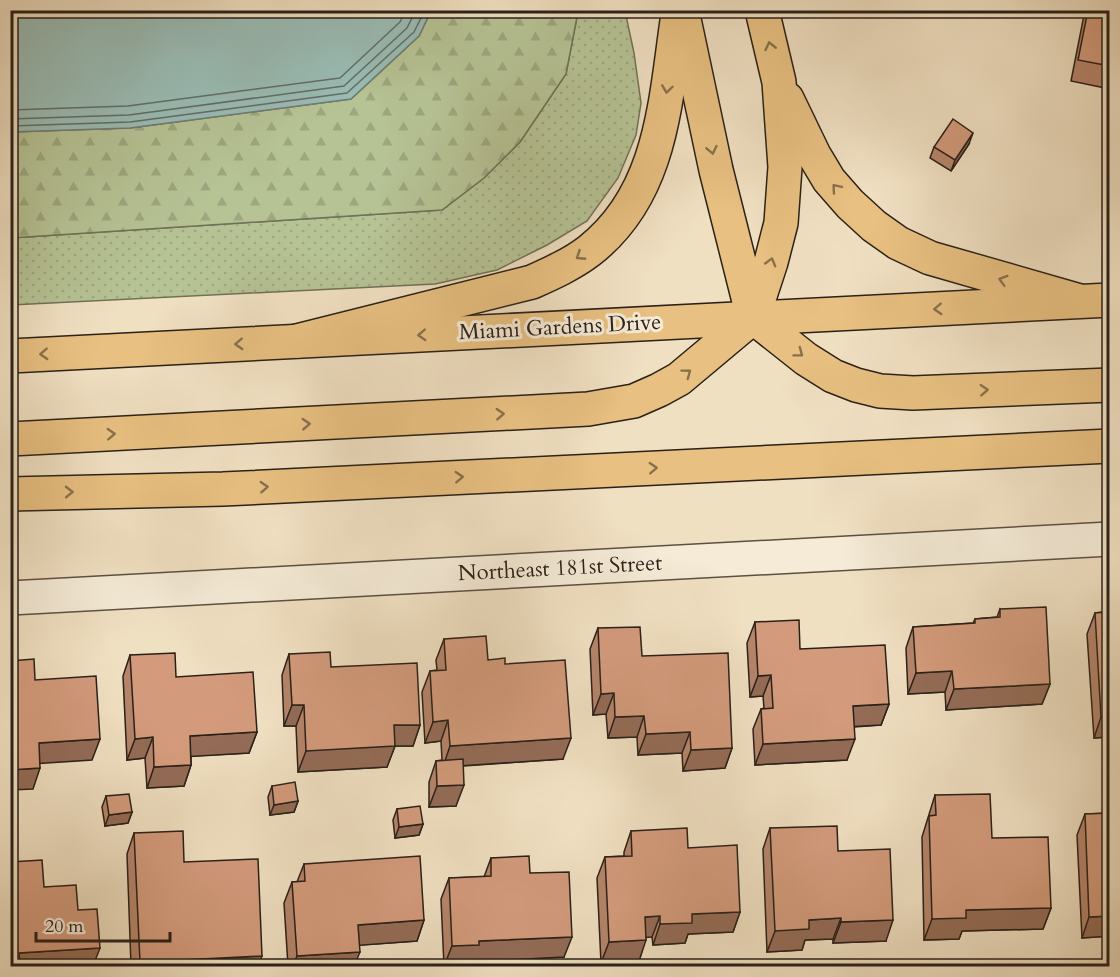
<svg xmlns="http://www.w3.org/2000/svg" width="1120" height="977" viewBox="0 0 1120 977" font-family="Cardo,serif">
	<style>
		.grass { fill: url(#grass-dots); stroke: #707256; stroke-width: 1.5 }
		.forest { fill: url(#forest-firs); stroke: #707256; stroke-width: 1.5 }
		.water { fill: #9abdb6; stroke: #6d7e77; stroke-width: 1.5 }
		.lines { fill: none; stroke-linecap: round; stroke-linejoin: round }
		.shore { stroke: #626e67; stroke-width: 1.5 }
		.minor-casing { stroke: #5c5042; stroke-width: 36 }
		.major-casing { stroke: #2a2018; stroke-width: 36 }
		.highway-casing { stroke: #2a2018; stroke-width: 36 }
		.minor { stroke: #f5ebd7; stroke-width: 33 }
		.major { stroke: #e8c081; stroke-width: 33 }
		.highway { stroke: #e8c081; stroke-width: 33 }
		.wall { fill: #b5856b; stroke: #2a2018; stroke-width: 1.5 }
		.shaded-wall { fill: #946c57; stroke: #2a2018; stroke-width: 1.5 }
		.building { fill: #d39b7c; stroke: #2a2018; stroke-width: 1.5 }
		.oneway { stroke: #89704c }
		.labels { text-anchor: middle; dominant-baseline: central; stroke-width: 6; stroke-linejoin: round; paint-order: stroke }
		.street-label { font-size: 22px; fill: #2a2018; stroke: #f5ebd7 }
	</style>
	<defs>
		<pattern id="grass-dots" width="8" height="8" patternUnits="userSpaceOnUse" patternTransform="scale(1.5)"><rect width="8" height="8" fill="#b6c395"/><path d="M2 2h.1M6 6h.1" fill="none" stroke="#9da780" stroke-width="1.8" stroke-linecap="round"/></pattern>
		<pattern id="forest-firs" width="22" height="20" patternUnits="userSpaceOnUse" patternTransform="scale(1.5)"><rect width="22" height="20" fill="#b6c395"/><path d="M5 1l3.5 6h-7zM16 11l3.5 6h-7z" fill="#9da780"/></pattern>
	</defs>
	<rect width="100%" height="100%" fill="#f0e0c2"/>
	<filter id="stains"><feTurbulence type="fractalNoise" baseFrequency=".00333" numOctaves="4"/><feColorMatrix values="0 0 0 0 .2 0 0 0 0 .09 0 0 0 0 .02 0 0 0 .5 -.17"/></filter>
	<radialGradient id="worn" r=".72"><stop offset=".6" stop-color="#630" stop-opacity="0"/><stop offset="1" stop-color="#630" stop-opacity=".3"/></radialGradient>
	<polygon class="grass" points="576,11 625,11 634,53 641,103 636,135 618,178 587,221 547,245 497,270 435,284 11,305 11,238 442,210 484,178 520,142 566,74 577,17"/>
	<polygon class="forest" points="431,11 576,11 577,17 566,74 520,142 484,178 442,210 11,238 11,132 130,128 351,99 419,36"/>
	<polygon class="water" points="10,11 11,10 431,11 419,36 351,99 130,128 11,132"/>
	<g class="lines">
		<g class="shore">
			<polyline points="10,110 128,106 340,78 400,22 406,10"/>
			<polyline points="10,119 129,115 344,86 407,28 416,10"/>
			<polyline points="10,126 130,122 347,93 414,32 425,10"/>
		</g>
		<g class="minor-casing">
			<polyline id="minor" points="10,598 1110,539"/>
		</g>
		<g class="major-casing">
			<g id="major">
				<polyline points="10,356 1110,300"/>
				<polyline points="10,494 223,489 1110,446"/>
			</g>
		</g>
		<g class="highway-casing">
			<g id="highway">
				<polyline points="682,10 716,170 753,317 806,359 833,376 856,385 880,391 913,393 1110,385"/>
				<polyline points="787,99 814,155 829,180 850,204 874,226 898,243 930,258 1080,301"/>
				<path d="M297,341L532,282C552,273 572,264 589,251C661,195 665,105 677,21"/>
				<polyline points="10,439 588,409 634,401 659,390 679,379 753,317 771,262 781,223 785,167 779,82 762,10"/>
			</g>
		</g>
		<use href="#minor" class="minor"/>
		<use href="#major" class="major"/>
		<use href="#highway" class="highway"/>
	</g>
	<g class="wall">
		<polygon points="1085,10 1110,10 1110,89 1071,81"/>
		<polygon points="969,144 951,171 930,158 934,147"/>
		<polygon points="1110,605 1110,737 1094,738 1087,634 1095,613 1103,612 1105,606"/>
		<polygon points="1000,609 1050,684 1042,704 946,710 945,692 908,694 906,648 913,627 973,623 975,619 997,617"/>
		<polygon points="755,622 800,649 889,704 881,725 854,727 847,760 755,765 753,729 761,709 764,708 763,696 750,697 747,643"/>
		<polygon points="598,628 642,656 732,748 725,768 683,771 682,753 638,755 637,737 608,738 606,714 593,715 590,649"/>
		<polygon points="444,639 488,660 505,664 563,759 463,766 456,806 429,807 429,782 436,761 442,760 441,741 425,743 422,692 430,671 437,670 436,660"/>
		<polygon points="289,654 331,667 420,725 413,746 395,746 387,767 298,772 296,726 284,726 282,675"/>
		<polygon points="130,655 176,677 257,732 249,753 191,756 191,765 184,786 147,788 145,758 127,760 123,676"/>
		<polygon points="272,786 298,801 294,812 270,815 268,797"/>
		<polygon points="935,795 992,838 1051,908 1043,929 962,931 959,939 924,940 922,837"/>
		<polygon points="106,796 132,812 128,823 105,826 102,807"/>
		<polygon points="397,809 423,824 419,835 395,838 393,820"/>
		<polygon points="1110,813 1110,936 1082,938 1077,835 1085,814"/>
		<polygon points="770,828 838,851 886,941 833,943 833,939 805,940 802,950 767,952 763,849"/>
		<polygon points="631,831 688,848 740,912 733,932 688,934 685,943 653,945 652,937 646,937 639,961 601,963 597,878 605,857 624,856 624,852"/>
		<polygon points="134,833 184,862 258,966 131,966 127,854"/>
		<polygon points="491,858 530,873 564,957 474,962 472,966 444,966 441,899 449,878 484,877"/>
		<polygon points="304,864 424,920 417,941 359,945 354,966 288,966 284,903 292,882 297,882"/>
	</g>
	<g class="shaded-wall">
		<polygon points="973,133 969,144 951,171 955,160"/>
		<polygon points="952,671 945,692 908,694 916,673"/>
		<polygon points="771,675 763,696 750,697 758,676"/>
		<polygon points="1050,684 1042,704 946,710 954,689"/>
		<polygon points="614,693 606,714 593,715 601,694"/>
		<polygon points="889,704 881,725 845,727 853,706"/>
		<polygon points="292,705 304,705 296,726 284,726"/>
		<polygon points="644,716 637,737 608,738 615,717"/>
		<polygon points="1101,717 1110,717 1110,737 1094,738"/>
		<polygon points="448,720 441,741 425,743 433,722"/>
		<polygon points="394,725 420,725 413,746 395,746 387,767 298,772 306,751"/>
		<polygon points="257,732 249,753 183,757 190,736"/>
		<polygon points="690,732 682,753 638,755 646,734"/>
		<polygon points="153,737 145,758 127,760 135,739"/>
		<polygon points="571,738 563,759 443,767 450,746"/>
		<polygon points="100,739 92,760 32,764 39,743"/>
		<polygon points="855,739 847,760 755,765 763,744"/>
		<polygon points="732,748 725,768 683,771 691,750"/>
		<polygon points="191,765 184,786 147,788 154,767"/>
		<polygon points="40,768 33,789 10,790 10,770"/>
		<polygon points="464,785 456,806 429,807 437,786"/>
		<polygon points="298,801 294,812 270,815 274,805"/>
		<polygon points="132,812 128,823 105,826 109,815"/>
		<polygon points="423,824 419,835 395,838 399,827"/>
		<polygon points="1051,908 1043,929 962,931 959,939 924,940 932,919 966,910"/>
		<polygon points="740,912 733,932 688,934 685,943 653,945 660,924 692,914"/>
		<polygon points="660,916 652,937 638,938 645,917"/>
		<polygon points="1110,916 1110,936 1082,938 1089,917"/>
		<polygon points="841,918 833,939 805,940 802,950 767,952 775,931 809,920"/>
		<polygon points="424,920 417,941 350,946 358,925"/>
		<polygon points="893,920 886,941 833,943 841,922"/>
		<polygon points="572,937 564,957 474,962 472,966 444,966 452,946 479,941"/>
		<polygon points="646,940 639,961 601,963 609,942"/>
		<polygon points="100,948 93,966 14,966 19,953"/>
		<polygon points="360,952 354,966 293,966 297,956"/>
		<polygon points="262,956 258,966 138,966 140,962"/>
	</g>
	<g class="building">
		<polygon points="1088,10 1110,10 1110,66 1078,60"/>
		<polygon points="953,119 973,133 955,160 934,147"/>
		<polygon points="1110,605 1110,717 1101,717 1095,613 1105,612 1105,606"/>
		<polygon points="1046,607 1050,684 954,689 952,671 916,673 913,627 975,623 975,619 1000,617 1000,609"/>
		<polygon points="799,620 800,649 885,645 889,704 853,706 855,739 763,744 761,709 773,708 771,675 758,676 755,622"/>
		<polygon points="640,627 642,656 728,653 732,748 691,750 690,732 646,734 644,716 615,717 614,693 601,694 598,628"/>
		<polygon points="486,636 488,660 505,658 505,664 565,660 571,738 450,746 448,720 433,722 430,671 446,670 444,639"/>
		<polygon points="330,652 331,667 417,663 420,725 394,725 395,746 306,751 304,705 292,705 289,654"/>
		<polygon points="175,653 176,677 253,672 257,732 190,736 191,765 154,767 153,737 135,739 130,655"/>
		<polygon points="34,659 35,680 96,676 100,739 39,743 40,768 10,770 10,661"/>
		<polygon points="463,759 464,785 437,786 436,761"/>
		<polygon points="295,782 298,801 274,805 272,786"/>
		<polygon points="129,794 132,812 109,815 106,796"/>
		<polygon points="990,794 992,838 1048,837 1051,908 966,910 966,918 932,919 929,816 936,815 935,795"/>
		<polygon points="420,806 423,824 399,827 397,809"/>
		<polygon points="1110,813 1110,916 1089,917 1085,814"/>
		<polygon points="837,826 838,851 890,849 893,920 841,922 841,918 809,920 809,929 775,931 770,828"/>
		<polygon points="687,828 688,848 737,845 740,912 692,914 692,923 660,924 660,916 645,917 646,940 609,942 605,857 632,856 631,831"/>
		<polygon points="183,831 184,862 258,859 262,956 140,962 134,833"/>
		<polygon points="420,856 424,920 358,925 360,952 297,956 292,882 305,881 304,864"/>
		<polygon points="529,856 530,873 569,872 572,937 479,941 479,945 452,946 449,878 491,876 491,858"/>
		<polygon points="42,860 44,887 76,885 78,910 97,909 100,948 19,953 20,966 10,966 10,862"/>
	</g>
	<defs><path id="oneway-chevron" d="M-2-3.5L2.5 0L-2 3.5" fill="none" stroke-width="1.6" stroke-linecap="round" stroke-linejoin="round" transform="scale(1.5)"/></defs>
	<g class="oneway">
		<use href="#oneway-chevron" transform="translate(770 46) rotate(-103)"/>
		<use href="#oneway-chevron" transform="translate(667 89) rotate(98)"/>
		<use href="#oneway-chevron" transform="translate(712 150) rotate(78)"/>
		<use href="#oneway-chevron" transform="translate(836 188) rotate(-130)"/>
		<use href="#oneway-chevron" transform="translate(580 256) rotate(147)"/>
		<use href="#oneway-chevron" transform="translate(771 262) rotate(-74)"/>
		<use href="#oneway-chevron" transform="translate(1003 280) rotate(-164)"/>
		<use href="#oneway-chevron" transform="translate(938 309) rotate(177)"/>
		<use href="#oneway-chevron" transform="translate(422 335) rotate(177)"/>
		<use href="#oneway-chevron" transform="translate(239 344) rotate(177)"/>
		<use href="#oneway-chevron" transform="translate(799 353) rotate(37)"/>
		<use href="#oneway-chevron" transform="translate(44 354) rotate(177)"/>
		<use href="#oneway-chevron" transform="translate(687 373) rotate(-37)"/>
		<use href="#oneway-chevron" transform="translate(984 390) rotate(-3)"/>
		<use href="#oneway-chevron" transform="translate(500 414) rotate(-3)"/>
		<use href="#oneway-chevron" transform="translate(306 424) rotate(-3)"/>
		<use href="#oneway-chevron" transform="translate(111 434) rotate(-3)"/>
		<use href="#oneway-chevron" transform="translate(653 468) rotate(-3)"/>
		<use href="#oneway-chevron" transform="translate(459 477) rotate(-3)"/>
		<use href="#oneway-chevron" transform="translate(264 487) rotate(-3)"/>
		<use href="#oneway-chevron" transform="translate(69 492) rotate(-1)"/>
	</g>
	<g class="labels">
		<g class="street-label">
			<text transform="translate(560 327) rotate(-3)">Miami Gardens Drive</text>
			<text transform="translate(560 568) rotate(-3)">Northeast 181st Street</text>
		</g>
	</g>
	<rect width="1120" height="977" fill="none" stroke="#f0e0c2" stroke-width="36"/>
	<rect x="12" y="12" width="1096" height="953" fill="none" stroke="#2a2018" stroke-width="3"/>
	<rect x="18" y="18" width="1084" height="941" fill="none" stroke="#2a2018" stroke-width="1.5"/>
	<path d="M36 932v9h134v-9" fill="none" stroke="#2a2018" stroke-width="3"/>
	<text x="45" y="932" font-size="18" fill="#2a2018" stroke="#f5ebd7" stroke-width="4.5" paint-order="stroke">20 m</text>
	<rect width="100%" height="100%" filter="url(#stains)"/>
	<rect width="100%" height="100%" fill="url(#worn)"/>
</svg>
